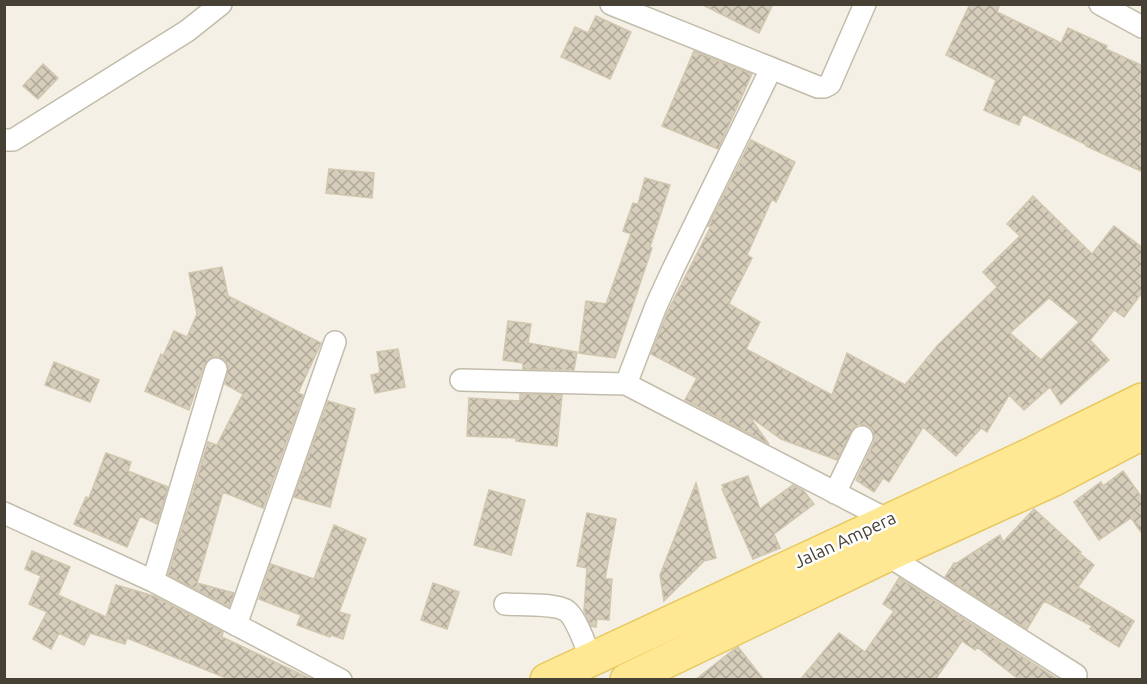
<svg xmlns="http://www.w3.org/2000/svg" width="1147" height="684" font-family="Ubuntu,sans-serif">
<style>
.building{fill:url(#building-cross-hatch);stroke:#d1c6ae;stroke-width:1.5;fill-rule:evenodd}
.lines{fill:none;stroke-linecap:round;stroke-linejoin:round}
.minor-casing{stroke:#c2bcab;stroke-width:24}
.primary-casing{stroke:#e8c95f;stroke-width:36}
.minor{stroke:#fff;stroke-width:21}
.primary{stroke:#ffe893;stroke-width:33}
.labels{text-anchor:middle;stroke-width:5;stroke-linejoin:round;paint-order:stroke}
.street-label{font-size:18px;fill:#474135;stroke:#fff}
</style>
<defs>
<pattern id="building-cross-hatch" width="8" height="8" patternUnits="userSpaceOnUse" patternTransform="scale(1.5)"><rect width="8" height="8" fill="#d6cdbb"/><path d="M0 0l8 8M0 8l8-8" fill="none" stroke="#afa899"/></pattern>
</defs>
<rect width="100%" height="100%" fill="#f4f0e6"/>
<path class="building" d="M701,4H773L759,33Z
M970,4H1000L997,12L1061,43L1068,28L1107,46L1106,49L1143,66V172L1086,146L1087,145L1023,114L1019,125L984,110L996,80L946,55Z
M596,16L631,32L610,79L561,57L575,27L588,33Z
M694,51L752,74L718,149L662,126Z
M43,64L58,78L38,99L23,86Z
M751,140L795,162L776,202L772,199L747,255L752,258L729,304L760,322L746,349L832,395L847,353L905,385L938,345L997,287L983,272L1020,236L1007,224L1033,196L1092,254L1114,226L1143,248V291L1124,317L1114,310L1090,340L1109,360L1061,404L1050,387L1024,410L1009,395L987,432L981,428L956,456L923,427L889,482L883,478L874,492L856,480L874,442L873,430L867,425L860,424L854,427L837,460L781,439L749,416L769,444L685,400L697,378L651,354L668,311L711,226H708ZM1049,298L1079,322L1041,360L1010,333Z
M329,169L374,173L372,198L326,193Z
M645,178L670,185L650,247L652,248L615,358L579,353L586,301L606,304L631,234L623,231L633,203L638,204Z
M222,267L228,296L321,343L298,393L303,395L263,508L223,492L197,583L234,593L229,607L168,575L208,442L217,445L243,394L225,384L228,367L225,360L219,357H212L204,365L189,410L145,391L161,354L163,356L174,331L187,337L197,314L189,273Z
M508,321L531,324L528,343L577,352L574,370L523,369V363L503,360Z
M398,349L405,387L375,393L371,375L380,373L377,352Z
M54,362L99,380L90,402L45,385Z
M520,394L562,395L557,446L516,441V438L467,436L469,398L520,401Z
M328,401L355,409L330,507L294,497Z
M106,453L131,462L128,471L168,487L157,524L140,516L127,547L74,524L86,497L89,498Z
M1123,471L1143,499V535L1131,518L1099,540L1074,502L1101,482L1103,486Z
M748,476L760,509L793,485L804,491L814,504L774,534L780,548L753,559L722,489H724L722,485Z
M696,483L716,558L704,561L664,601L660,575Z
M489,490L525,500L511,555L474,545Z
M1034,509L1081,552L1079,553L1094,565L1078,587L1134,621L1119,647L1090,629L1092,626L1044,601L1027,629L945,577L954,563H957L1000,535L1003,542Z
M587,513L616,519L605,579H612L609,620L597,619L596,627L591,626L584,611L587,568L577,566Z
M334,525L366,539L339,612L350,615L343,639L331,635L330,637L297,625L301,615L259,599L271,564L314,579Z
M32,551L70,567L58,595L106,617L116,585L154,596L223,632L222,637L313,680H231L127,638L125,644L90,633L84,645L59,633L51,649L33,639L47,612L29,604L41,576L25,569Z
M899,578L1059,680H1020L977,647L975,650L962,641L935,680H800L839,633L865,652L894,611L883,604Z
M433,583L459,592L447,629L421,620Z
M738,647L764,680H695L733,650Z"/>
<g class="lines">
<defs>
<path id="minor" d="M611,4L818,87H824L830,84L865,4
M1100,4L1142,27
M4,140H13L187,31L221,4
M461,380L626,384L888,520
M626,384L656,306L673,269L771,69
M835,493L862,437
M4,513L153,581L341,680
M887,555L1076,675
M153,581L216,369
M505,604C519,605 556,603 567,611C577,619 586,647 591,659
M236,625L335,342"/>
<path id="primary" d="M547,680L1032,454L1142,400
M627,680L887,555L1052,480L1142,433"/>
</defs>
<use href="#minor" class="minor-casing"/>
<use href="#primary" class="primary-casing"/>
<use href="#minor" class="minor"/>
<use href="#primary" class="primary"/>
</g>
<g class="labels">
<g class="street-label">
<text transform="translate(845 540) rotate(-25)" y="6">Jalan Ampera</text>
</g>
</g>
<rect width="1147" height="684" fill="none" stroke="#474135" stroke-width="12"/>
</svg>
